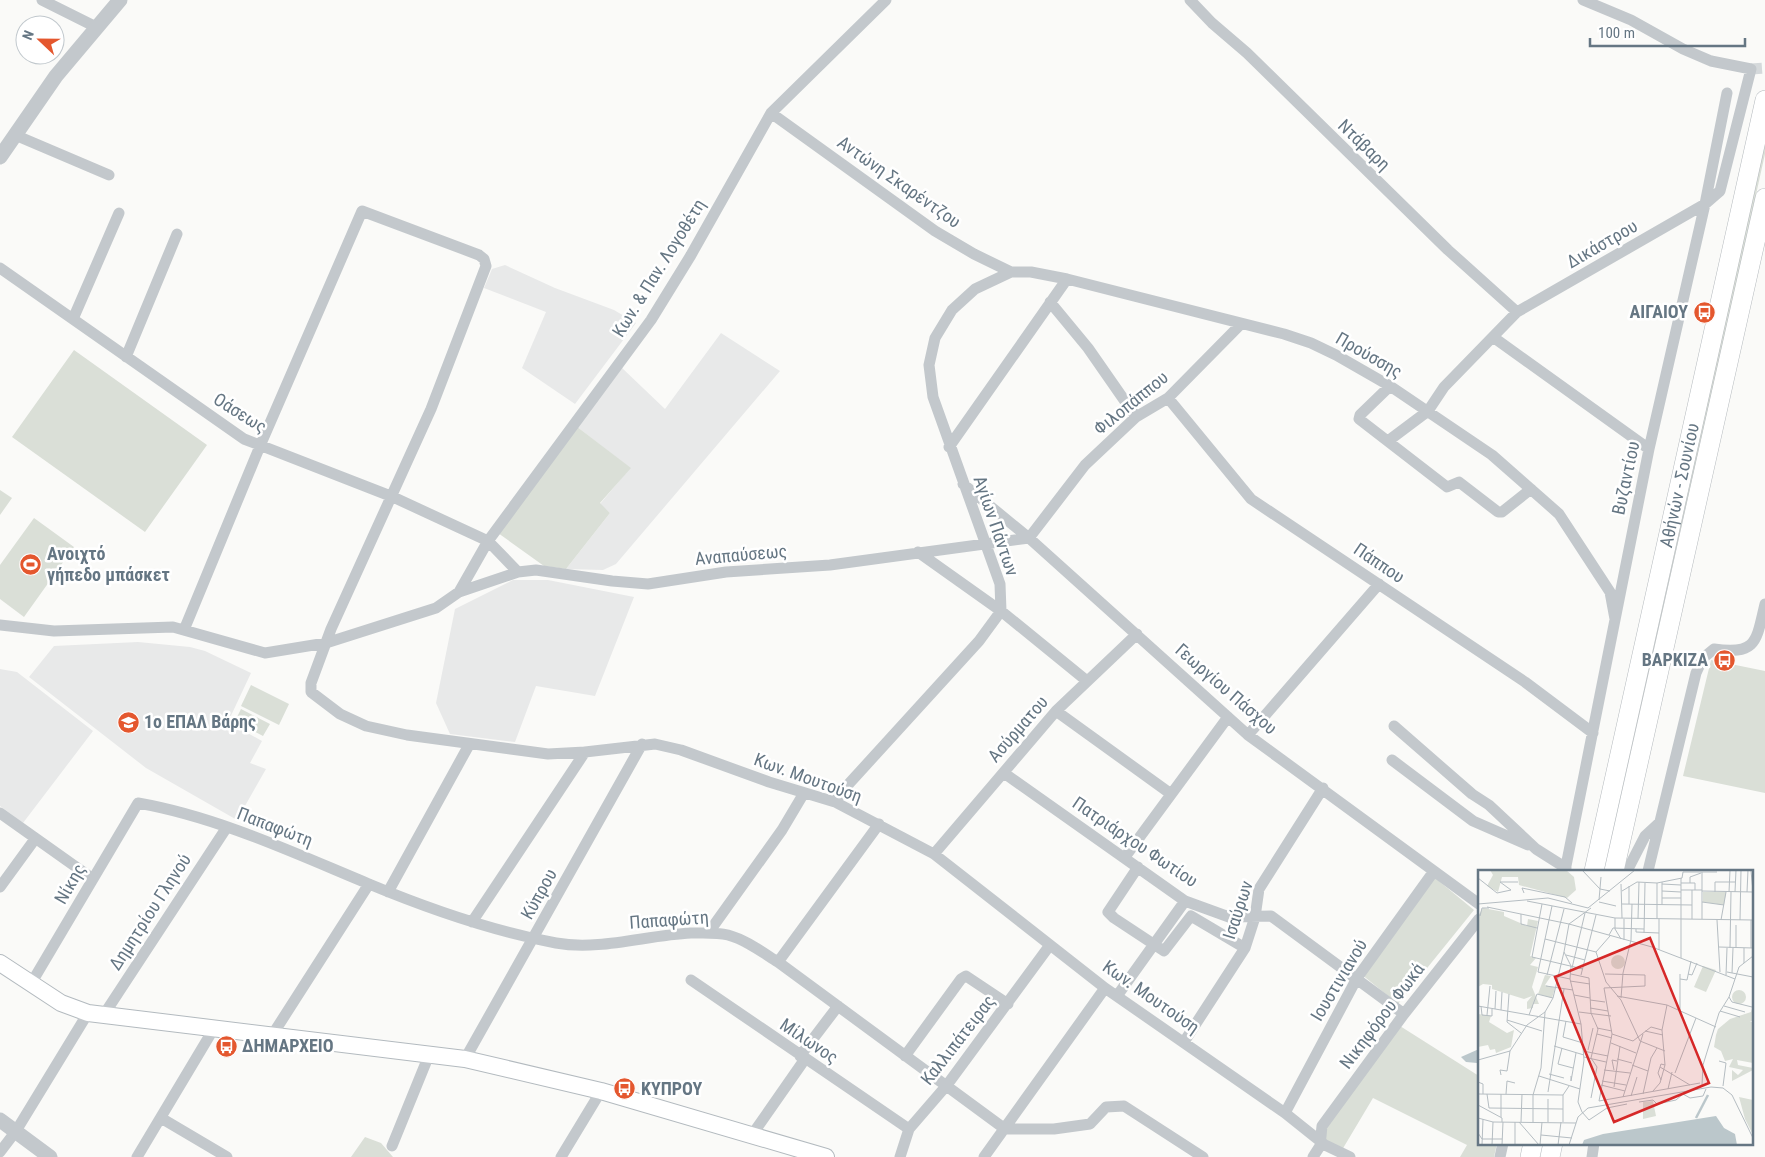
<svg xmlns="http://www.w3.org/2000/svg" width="1765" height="1157" font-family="'Roboto Condensed',sans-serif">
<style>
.built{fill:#e8e9e9}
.green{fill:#dadfd7}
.water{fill:#bbc7cb}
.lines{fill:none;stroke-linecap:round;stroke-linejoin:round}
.minor-tunnel{stroke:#d5d9db;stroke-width:11;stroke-dasharray:11 5.5;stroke-linecap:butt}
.secondary-casing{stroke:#b3babf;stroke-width:18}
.primary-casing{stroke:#b5babe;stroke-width:20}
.minor{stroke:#c3c8cc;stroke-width:11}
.tertiary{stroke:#c3c8cc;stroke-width:15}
.secondary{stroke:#fff;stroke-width:16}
.primary{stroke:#fff;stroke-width:19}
.labels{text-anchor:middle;stroke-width:5;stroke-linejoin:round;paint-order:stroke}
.street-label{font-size:18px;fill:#657683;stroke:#fff}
.poi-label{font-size:18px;font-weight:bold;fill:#657683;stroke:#fff;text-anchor:start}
.inset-river{fill:none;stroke:#bbc7cb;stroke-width:2.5}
.inset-road{fill:none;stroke:#b5bdc2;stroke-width:1}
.view{fill:#d62828;fill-opacity:0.15;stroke:#d62828;stroke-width:2.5}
.inset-edge{fill:none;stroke:#657683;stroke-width:2.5}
</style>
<rect width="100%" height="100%" fill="#fafaf8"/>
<path class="built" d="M505,265L555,288L614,310L636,323L575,404L522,368L546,312L484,288L492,269Z
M721,333L780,371L616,564L603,570L566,569L610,513L600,504L630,468L576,426L621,367L665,409Z
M513,580H548L634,597L595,696L536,686L515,742L450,734L436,703L455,609Z
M138,642L190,647L205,651L251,673L228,722L262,741L250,763L266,769L237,820L146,768L29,677L54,646Z
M0,669L17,672L93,731L23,823L0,806Z"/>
<path class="green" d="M1765,128V154L1606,871H1600Z
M74,350L207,445L145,532L12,437Z
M576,426L631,468L600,503L610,513L566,569L544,566L498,533Z
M0,490L12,498L0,515Z
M34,518L74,547L24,617L0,599V565Z
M1711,660L1765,671V793L1683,776Z
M251,685L289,704L279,725L241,706Z
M241,709L270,724L263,736L235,721Z
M1434,877L1474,910L1398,1004L1361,974Z
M1400,1026L1479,1076V1143H1497L1494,1157H1460L1467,1145L1373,1098L1342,1150L1326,1140L1323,1129Z
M365,1137L381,1143L393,1157H351Z"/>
<path class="water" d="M1479,1049L1477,1063L1466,1062L1461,1057Z"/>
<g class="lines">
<path class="minor-tunnel" d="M1751,69L1765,68"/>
<defs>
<path id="secondary" d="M0,963L61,1003L88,1013L465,1059L601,1091L826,1157"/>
<g id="primary">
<path id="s1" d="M1594,871L1765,100"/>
<path d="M1614,871L1765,198"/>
<path d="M1530,1157L1533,1143"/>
<path d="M1550,1157L1553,1143"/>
</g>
</defs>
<use href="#secondary" class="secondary-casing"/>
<use href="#primary" class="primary-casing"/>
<path class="minor" d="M42,0L96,27
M1190,0L1212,23L1247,53L1448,250L1517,312
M771,113L935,231L974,254L1011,272H1031L1067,279L1284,334L1311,343L1336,355L1390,386L1492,455L1559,514L1610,592L1615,619
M15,135L109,175
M0,268L244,439L393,497L488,541L518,572
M1050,302L1088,348L1136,417
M73,319L119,213
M1493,337L1649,449
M126,357L177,234
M1390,386L1360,415L1359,419L1447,487L1459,482L1498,512H1502L1531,489
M1168,398L1251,499L1525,682L1593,733
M1388,441L1428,411L1444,387L1517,312L1705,204L1720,191L1751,69L1711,61L1683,49L1631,20L1583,0
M949,447L1067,279
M963,484L1029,538L1248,735L1479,904
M918,552L1001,611L1087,681
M459,592L488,541L651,320L691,255L771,113L886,0
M0,625L54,631L173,627L265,653L326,643L436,608L459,592L518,572L536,570L612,581L648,584L726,572L830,565L1029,538L1085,465L1136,417L1168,398L1241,324
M184,630L260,446L362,211L479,255L484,259L486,266L431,409L331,629L311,683V692L340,714L366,726L407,735L548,754L585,752L655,744L681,750L769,782L835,802L934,854L1105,988L1285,1113L1325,1145L1350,1157
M1056,711L1171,794
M1394,726L1472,794L1489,805L1536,849L1566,868
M1248,735L1379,584
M1392,760L1473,821L1528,845
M1004,773L1185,901L1229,917L1271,916L1404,1014
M835,802L845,788L979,641L1001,611L1000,584L933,397L929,365L935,338L952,310L975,289L1011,272
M0,813L93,879
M934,854L1056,711L1137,634
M1125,857L1228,717
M1138,867L1108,912L1114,918L1164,951L1191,916L1245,948
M1565,871L1649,449L1705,204L1727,93
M1627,871L1645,836L1658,824
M1648,871L1696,673L1703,658L1714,649C1757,655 1756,642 1765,604
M0,887L35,839
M388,892L469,745
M472,922L585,752
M709,932L782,830L804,793
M778,962L879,824
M691,980L909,1129
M32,982L138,803C218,817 294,853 369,884C429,909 492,931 556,943C599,951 647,935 691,933C703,933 716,932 728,935C746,940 762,952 778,962L1005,1129H1054L1090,1124L1106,1107L1124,1106L1203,1157
M1117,996L1185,901
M103,1016L227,827
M271,1037L369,884
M1184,1042L1245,948L1255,917L1259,889L1323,788
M800,1056L838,1006
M905,1056L961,979L966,976L1008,1004
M465,1059L642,744
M1285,1113L1357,978L1434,871
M161,1118L227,1157
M752,1135L805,1059
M392,1146L429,1055
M0,1152L16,1131L88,1013
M137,1157L213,1030
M561,1157L601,1091
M900,1157L909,1129L947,1085L1050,945
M984,1157L1105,988
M1313,1157L1320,1146L1322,1126L1404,1014L1479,919
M1500,1157L1503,1143
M1592,1157L1594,1143"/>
<path class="tertiary" d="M0,157L56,76L120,0
M0,1120L50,1157"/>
<use href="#secondary" class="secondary"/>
<use href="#primary" class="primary"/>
</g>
<defs>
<symbol id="bus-disc" viewBox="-11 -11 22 22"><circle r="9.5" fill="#e4572e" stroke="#fff"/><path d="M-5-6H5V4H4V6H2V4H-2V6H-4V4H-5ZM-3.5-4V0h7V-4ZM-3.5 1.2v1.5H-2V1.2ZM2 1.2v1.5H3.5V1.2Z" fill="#fff"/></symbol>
<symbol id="stadium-disc" viewBox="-11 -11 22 22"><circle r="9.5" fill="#e4572e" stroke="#fff"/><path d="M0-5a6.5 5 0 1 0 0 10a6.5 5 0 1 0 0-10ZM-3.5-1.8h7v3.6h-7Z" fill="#fff"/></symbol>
<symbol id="school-disc" viewBox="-11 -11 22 22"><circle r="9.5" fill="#e4572e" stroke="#fff"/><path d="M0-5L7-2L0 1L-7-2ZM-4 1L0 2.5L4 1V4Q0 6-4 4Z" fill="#fff"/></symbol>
</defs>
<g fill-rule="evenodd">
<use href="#bus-disc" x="1692" y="300" width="25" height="25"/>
<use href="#stadium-disc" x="18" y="552" width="25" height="25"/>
<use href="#bus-disc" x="1712" y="648" width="25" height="25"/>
<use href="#school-disc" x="116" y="710" width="25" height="25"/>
<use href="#bus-disc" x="214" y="1034" width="25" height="25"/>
<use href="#bus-disc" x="612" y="1076" width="25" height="25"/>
</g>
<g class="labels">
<g class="street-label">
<text transform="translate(1364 145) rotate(44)" y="6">Ντάβαρη</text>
<text transform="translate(899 182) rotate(35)" y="6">Αντώνη Σκαρέντζου</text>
<text transform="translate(1602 244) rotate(-30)" y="6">Δικάστρου</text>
<text transform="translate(659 268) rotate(-58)" y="6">Κων. &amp; Παν. Λογοθέτη</text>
<text transform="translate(1369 355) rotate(30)" y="6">Προύσσης</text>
<text transform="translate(1131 403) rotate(-39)" y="6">Φιλοπάππου</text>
<text transform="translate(240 413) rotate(32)" y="6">Οάσεως</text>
<text transform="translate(1626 478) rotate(-78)" y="6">Βυζαντίου</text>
<text dy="6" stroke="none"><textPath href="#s1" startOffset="395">Αθήνών - Σουνίου</textPath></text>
<text transform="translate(996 526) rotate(71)" y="6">Αγίων Πάντων</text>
<text transform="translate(741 555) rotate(-5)" y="6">Αναπαύσεως</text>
<text transform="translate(1379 563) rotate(34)" y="6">Πάππου</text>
<text transform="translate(1226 689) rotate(41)" y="6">Γεωργίου Πάσχου</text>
<text transform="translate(1018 729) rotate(-49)" y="6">Ασύρματου</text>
<text transform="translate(808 778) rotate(20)" y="6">Κων. Μουτούση</text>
<text transform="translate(275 827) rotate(21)" y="6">Παπαφώτη</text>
<text transform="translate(1135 842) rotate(34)" y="6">Πατριάρχου Φωτίου</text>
<text transform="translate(70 884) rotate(-60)" y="6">Νίκης</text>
<text transform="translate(539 894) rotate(-61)" y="6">Κύπρου</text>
<text transform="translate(1238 910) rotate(-72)" y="6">Ισαύρων</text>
<text transform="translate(150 912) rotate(-57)" y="6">Δημητρίου Γληνού</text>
<text transform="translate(669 920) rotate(-4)" y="6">Παπαφώτη</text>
<text transform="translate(1339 980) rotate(-59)" y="6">Ιουστινιανού</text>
<text transform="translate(1151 997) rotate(35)" y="6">Κων. Μουτούση</text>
<text transform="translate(1382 1016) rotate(-53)" y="6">Νικηφόρου Φωκά</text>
<text transform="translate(958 1040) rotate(-52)" y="6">Καλλιπάτειρας</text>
<text transform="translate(809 1041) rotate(34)" y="6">Μίλωνος</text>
</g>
<g class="poi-label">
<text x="1688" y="318" text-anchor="end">ΑΙΓΑΙΟΥ</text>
<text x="47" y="560">Ανοιχτό<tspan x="47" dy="21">γήπεδο μπάσκετ</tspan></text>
<text x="1708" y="666" text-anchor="end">ΒΑΡΚΙΖΑ</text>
<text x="144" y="728">1ο ΕΠΑΛ Βάρης</text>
<text x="242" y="1052">ΔΗΜΑΡΧΕΙΟ</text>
<text x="641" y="1095">ΚΥΠΡΟΥ</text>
</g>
</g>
<g transform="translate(1478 870)">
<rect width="275" height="275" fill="#fafaf8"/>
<path d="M12,0H88L96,7L98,20L89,28L41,15L40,7H24L20,22L9,16L15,5ZM225,22H248L246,35L225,32ZM5,38L26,42V46L49,56L50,49L60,51L52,86L58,88L52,95L60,97L54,117L61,134H55V138L49,139V132L54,126L46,129L14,119V115L5,114L0,117V46ZM133 92a7 7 0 1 1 14 0a7 7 0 1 1-14 0ZM225,96L238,100L228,122L216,117ZM67,105L73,106L67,115L77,118L74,128L60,124ZM254 127a7 7 0 1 1 14 0a7 7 0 1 1-14 0ZM275,135V150L272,152H275V193L259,190L260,195L275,198V200L254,211V200L260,205L265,200L251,197L255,189L247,191L243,181L236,177L238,165L240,159L252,149L273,142ZM0,144L13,146L11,152L29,163L36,160L33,177L18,183L17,179L12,180L10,175L0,177ZM261,227L275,230V265L267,249ZM175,231L178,246L165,249V232Z" fill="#dadfd7"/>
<path d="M238,246L246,258L257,264L259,275H104L106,270L125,264Z" fill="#bbc7cb"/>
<path class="inset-river" d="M218,248L230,225"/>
<path class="inset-road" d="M104,0L122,19L132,21M273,1L275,21M0,8L19,23L33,20L22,12H40M203,13H217V20M212,13V7L223,3M143,14L144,48M184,14L203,15M151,16V34M203,20H224M144,21L159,12L179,13L204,8L205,2H239M184,21L203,22M224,21L275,22M237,22V12H257M251,22L252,0M257,22L258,0M269,22L270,0M46,23L44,18L87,27L94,33M184,28H203M121,30L123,7M49,31L137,48L275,50M121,32L138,36M224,32L246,35M0,34L70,28L110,38L157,0M144,34L214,35M184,35V12M74,36L60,102L92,109M9,37L91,54M43,44V54L59,58M2,46L4,38H11M137,48V59L143,69M146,49V70M160,49L161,12M179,49V13M214,49V20M224,49V2M239,50L242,102M243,50L248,22M262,50L263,0M91,54L174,77L257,109M91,54L86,82L93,96L92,109L103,154L106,190L100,232L104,242M91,54L113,38M158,59V62L181,63M166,63L167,13M131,65L135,58L166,59M67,69L118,82M241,77L275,78M252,78L253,22M258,78V55M266,78V93M273,78V50M181,80V49M118,82L128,112L143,130L162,171L187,181M118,82L132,66M88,85L107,90M54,87L64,34M54,87L105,99M203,88V8M94,98L107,43M249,102L275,107M254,103L255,78M93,104L111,108L113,143L120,159L113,188L119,197L113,228M127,104L167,105V116L126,118L134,164L121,231L222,213M210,104L214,105L219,93M69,105L86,39M103,105L118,45M248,105L249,78M202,109L209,110L213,91M92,111L112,114M68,116L95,120M31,124L29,152L43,163M96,125L112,128M139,126L189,135L238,157M251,127L254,132L274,137M143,128L145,103L153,70L154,34M112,130L127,132M0,136L103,154M3,136L4,145L14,146V139M246,136L267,142M112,138L130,141M17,139L18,121M23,140L24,122M202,141V104M242,141L262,147M101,142L133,146M9,145L12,116M51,145L59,124L75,128M29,150L64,161M88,151L85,167L105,173M119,158L134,161M167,161L185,165M119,164L134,168M134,164L155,171L173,157L184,160M133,173L158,183M76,176L106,185M84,178L80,194L95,198M110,180L115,158M105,181L130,186M106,187L128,192M139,189L154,193M0,190L32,181L49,155L67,142M241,191L248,193L245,216M154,195L170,201M182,197L212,215M126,200L152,203M136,200L134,190L139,191M197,203L218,148M71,204L86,208M23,205L22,200L29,201L32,181M61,206L102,219M93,206V211L98,183M183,210L180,203L183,194L187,195M124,211L148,215M0,212L5,214V224M123,215L147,221M224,215L225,195L241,143L251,127L261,97L275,86M136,217L142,176M190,219L194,202M175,221L182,213L187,195L184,160L189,135M70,222L86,119M0,224L85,225M9,224L11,238L85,239M28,224L29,211L37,213M165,224L173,188L179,178M153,226L159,207M145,227L165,164M70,229V252M161,232L175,230L179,234L198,230L205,224L212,228L225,226L228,219M0,235L24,248V252M104,242L111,250L129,238L149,234M23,247V224M0,248L15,252L98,253M41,252L61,275M43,252L44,224M55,252V225L63,198L67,142L75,128L86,82M85,252V225L91,216M0,263L4,269H24M63,265L94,268M4,275L5,249M14,275L15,252M24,275L25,252M37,275V252M62,275L64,252M80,275L83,252M91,275L100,247L110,238L233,217L245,218L254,225L275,268"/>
<path class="view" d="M172,68L231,213L136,252L77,107Z"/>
<rect width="275" height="275" class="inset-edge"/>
</g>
<g transform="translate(40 40) rotate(292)"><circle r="24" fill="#ffffff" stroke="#c1c8cd"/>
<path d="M0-4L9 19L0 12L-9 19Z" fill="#e4572e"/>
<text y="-8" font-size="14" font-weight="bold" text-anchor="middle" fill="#657683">N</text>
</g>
<path d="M1590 38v8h155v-8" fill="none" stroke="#657683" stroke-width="2.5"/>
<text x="1598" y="38" font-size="15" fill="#657683" stroke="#ffffff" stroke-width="4" paint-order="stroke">100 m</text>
</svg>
